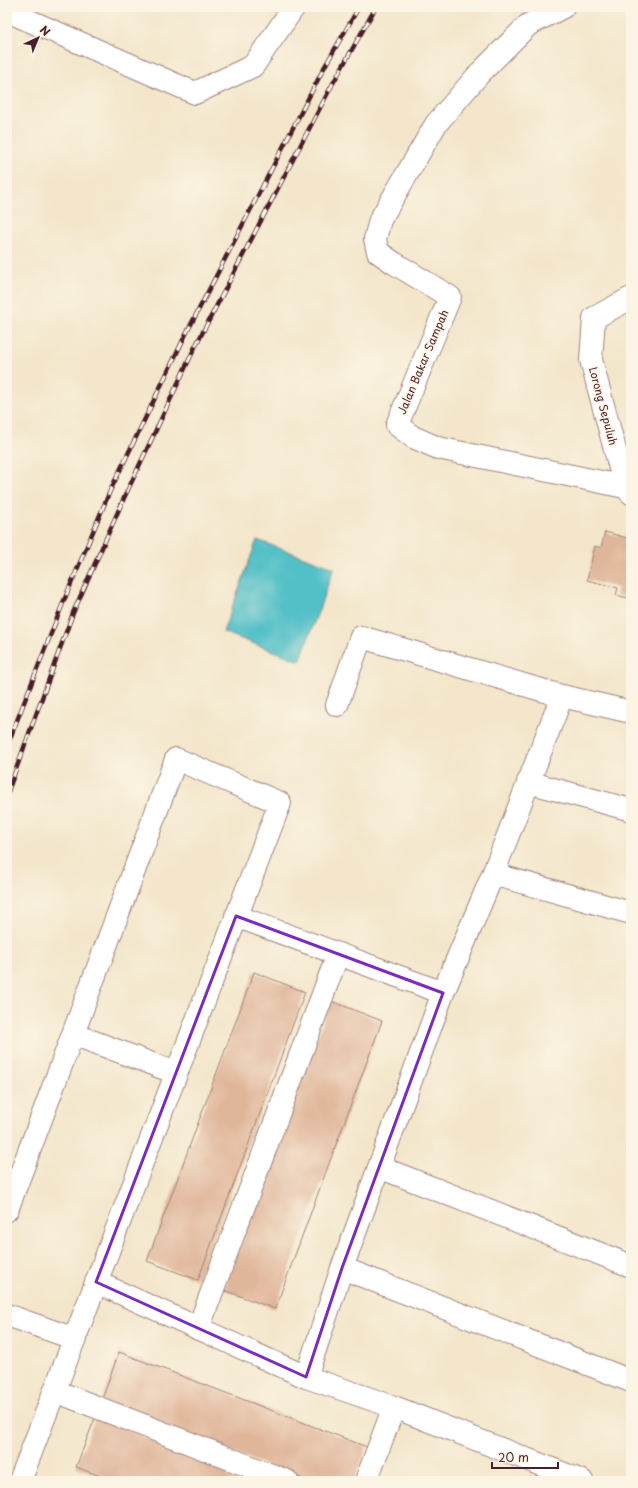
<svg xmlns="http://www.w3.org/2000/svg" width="638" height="1488" font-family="'Playpen Sans',sans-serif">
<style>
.water{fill:#52c0c7;stroke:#4e7079}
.building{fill:#e0b69a}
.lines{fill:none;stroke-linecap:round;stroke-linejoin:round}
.minor-casing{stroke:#9e827b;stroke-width:24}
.minor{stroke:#fff;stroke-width:22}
.rail-casing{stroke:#4a1f2b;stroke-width:4.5}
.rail{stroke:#fcf5e5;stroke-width:3;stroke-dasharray:9;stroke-linecap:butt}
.marked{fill:none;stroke:#7b2cbf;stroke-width:3;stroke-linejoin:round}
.labels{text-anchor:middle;stroke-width:3;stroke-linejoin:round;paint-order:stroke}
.street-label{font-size:11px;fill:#4a1f2b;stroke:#fcf5e5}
</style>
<rect width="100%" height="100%" fill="#fcf5e5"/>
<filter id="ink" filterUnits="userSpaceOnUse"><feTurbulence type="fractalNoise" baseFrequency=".025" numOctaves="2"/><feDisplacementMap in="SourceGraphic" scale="8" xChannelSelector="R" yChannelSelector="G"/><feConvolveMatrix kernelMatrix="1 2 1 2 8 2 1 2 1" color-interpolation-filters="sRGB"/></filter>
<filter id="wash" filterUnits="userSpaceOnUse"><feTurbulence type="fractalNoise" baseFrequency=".012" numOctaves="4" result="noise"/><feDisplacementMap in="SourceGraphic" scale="16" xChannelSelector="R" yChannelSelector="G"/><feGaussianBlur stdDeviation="0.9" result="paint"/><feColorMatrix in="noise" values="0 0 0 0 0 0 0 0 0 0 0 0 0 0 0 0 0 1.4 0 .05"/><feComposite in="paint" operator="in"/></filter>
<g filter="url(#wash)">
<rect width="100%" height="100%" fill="#f3e6cb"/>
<path class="water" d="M257,540L334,568L300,661L223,632Z"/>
<g id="blocks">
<path class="building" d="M605,532L631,539V599L616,595L618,588L587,580L595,546L601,548Z
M254,972L305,992L198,1280L147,1261Z
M331,1001L382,1021L275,1309L224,1290Z
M119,1352L367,1447L354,1481H308L101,1402Z
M95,1418L261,1481H113L76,1467Z"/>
</g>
</g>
<g filter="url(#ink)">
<use href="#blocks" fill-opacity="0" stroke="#9e827b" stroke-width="1"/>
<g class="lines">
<defs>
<path id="minor" d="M563,7L528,25L479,74L436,124L380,220L375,239L378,252L394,263L450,297L397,425L413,437L438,448L625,487L631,493
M7,11L195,93L253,66L294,7
M625,487L591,360L594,318L631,298
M337,705L361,637L562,696L631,712
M528,782L631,810
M493,874L631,913
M236,916L443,993
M73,1034L176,1073
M379,1167L631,1266
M7,1210L176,759L280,803L20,1481
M342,1268L631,1381
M96,1282L306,1377L394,1407L582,1481
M7,1315L75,1339
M198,1329L338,954
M306,1377L342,1268L443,993L493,874L562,696
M55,1391L287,1481
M366,1481L394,1407"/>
</defs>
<use href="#minor" class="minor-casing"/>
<use href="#minor" class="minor"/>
<defs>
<path id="rail" d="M7,746L63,603L110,491L185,336L325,66L359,7
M7,794L73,613L124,498L195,347L332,85L376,7"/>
</defs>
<use href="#rail" class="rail-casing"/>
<use href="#rail" class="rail"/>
</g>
</g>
<path class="marked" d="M236,916L443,993L342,1268L306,1377L96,1282Z"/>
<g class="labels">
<g class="street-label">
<text transform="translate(423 362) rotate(-67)" y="4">Jalan Bakar Sampah</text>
<text transform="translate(603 406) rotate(75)" y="4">Lorong Sepuluh</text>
</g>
</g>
<rect width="638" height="1488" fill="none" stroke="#fcf5e5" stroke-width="24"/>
<g transform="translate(38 38) rotate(44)" stroke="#fcf5e5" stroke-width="3" paint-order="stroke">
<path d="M0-3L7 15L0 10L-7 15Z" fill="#4a1f2b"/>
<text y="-6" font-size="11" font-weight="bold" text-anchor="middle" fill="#4a1f2b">N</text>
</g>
<path d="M492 1462v6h66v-6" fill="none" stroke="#4a1f2b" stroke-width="2"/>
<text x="498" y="1462" font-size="12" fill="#4a1f2b" stroke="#fcf5e5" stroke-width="3" paint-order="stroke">20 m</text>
</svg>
